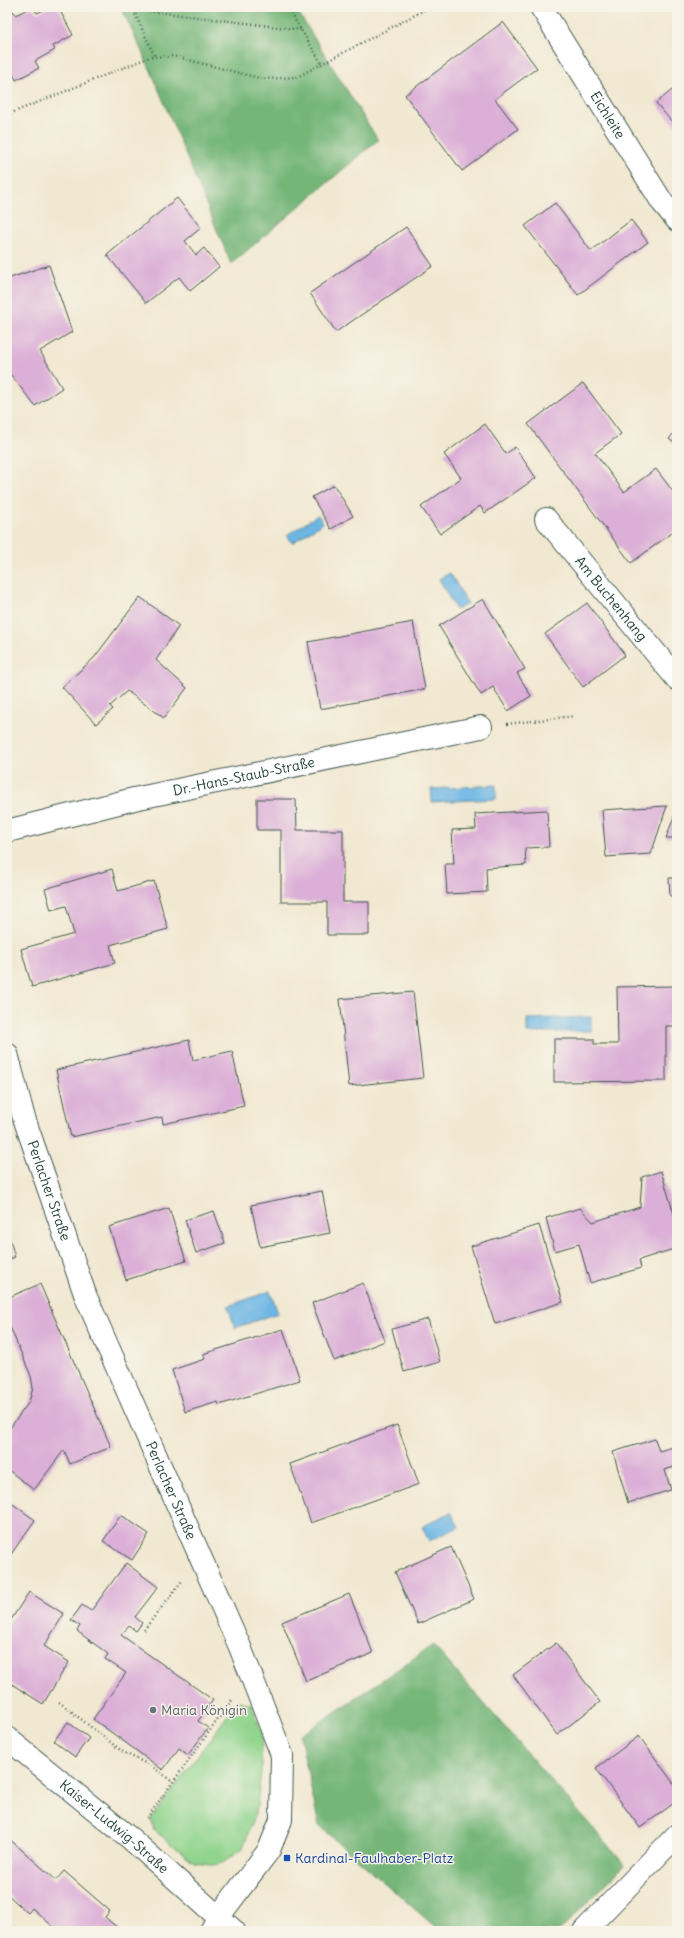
<svg xmlns="http://www.w3.org/2000/svg" width="684" height="1938" font-family="Delius,sans-serif">
<style>
.green{fill:#90d48d;stroke:#588860}
.forest{fill:#74b678;stroke:#4a7a56}
.water{fill:#6cb6e4;stroke:#467a8c}
.building{fill:#dbafd7}
.lines{fill:none;stroke-linecap:round;stroke-linejoin:round}
.minor-casing{stroke:#3e574c;stroke-width:24}
.path{stroke:#3e574c;stroke-width:2.5;stroke-dasharray:1 3;stroke-linecap:butt}
.minor{stroke:#fff;stroke-width:22}
.worship-dot{fill:#6b7280;stroke:#f7f3e8;stroke-width:1.5}
.transit-dot{fill:#1a4fb4;stroke:#f7f3e8;stroke-width:1.5}
.labels{text-anchor:middle;stroke-width:3;stroke-linejoin:round;paint-order:stroke}
.street-label{font-size:14px;fill:#1f3d34;stroke:#f7f3e8}
.worship-label{font-size:14px;fill:#5b616d;stroke:#f7f3e8;text-anchor:start}
.transit-label{font-size:14px;fill:#164399;stroke:#f7f3e8;text-anchor:start}
</style>
<rect width="100%" height="100%" fill="#f7f3e8"/>
<filter id="ink" filterUnits="userSpaceOnUse"><feTurbulence type="fractalNoise" baseFrequency=".025" numOctaves="2"/><feDisplacementMap in="SourceGraphic" scale="8" xChannelSelector="R" yChannelSelector="G"/><feConvolveMatrix kernelMatrix="1 2 1 2 8 2 1 2 1" color-interpolation-filters="sRGB"/></filter>
<filter id="wash" filterUnits="userSpaceOnUse"><feTurbulence type="fractalNoise" baseFrequency=".012" numOctaves="4" result="noise"/><feDisplacementMap in="SourceGraphic" scale="16" xChannelSelector="R" yChannelSelector="G"/><feGaussianBlur stdDeviation="0.9" result="paint"/><feColorMatrix in="noise" values="0 0 0 0 0 0 0 0 0 0 0 0 0 0 0 0 0 1.4 0 .05"/><feComposite in="paint" operator="in"/></filter>
<g filter="url(#wash)">
<rect width="100%" height="100%" fill="#f1e8d1"/>
<path class="green" d="M238,1701L251,1703L262,1733L261,1771L257,1807L243,1848L218,1865L194,1862L154,1830L151,1819Z"/>
<path class="forest" d="M121,7H295L378,140L231,264L151,71Z
M433,1645L625,1865L559,1931H440L319,1826L300,1736Z"/>
<path class="water" d="M318,515L323,523L292,543L287,535Z
M450,573L468,604L456,610L439,579Z
M496,785V799L432,802L431,789Z
M591,1017V1031L527,1033V1019Z
M270,1291L278,1313L235,1328L228,1306Z
M451,1512L459,1527L429,1541L422,1527Z"/>
<g id="blocks">
<path class="building" d="M32,7L37,13L50,7H58L73,35L53,46L55,50L35,61L39,68L16,80L12,72L7,75V14L13,11L16,15Z
M503,22L537,68L495,99L518,129L462,171L405,95Z
M677,86V128L656,103Z
M177,198L201,228L185,241L196,255L204,248L219,267L190,291L179,277L146,303L107,255Z
M555,203L591,251L631,220L648,242L578,295L525,226Z
M406,227L433,266L336,332L310,293Z
M49,265L72,332L40,351L62,388L35,406L7,370V279Z
M583,383L621,434L595,453L624,492L656,469L677,497V529L631,563L528,424Z
M485,424L506,454L515,447L536,478L485,513L480,506L440,534L421,507L461,478L444,454Z
M677,429V445L669,439Z
M334,485L353,516L331,529L312,497Z
M140,597L179,626L156,660L187,688L164,718L127,691L110,706L113,709L96,724L62,687L94,658Z
M483,599L525,669L517,673L531,696L508,711L493,687L481,695L439,626Z
M587,603L625,655L583,687L545,634Z
M413,622L425,689L320,709L308,642Z
M257,799H296L297,830H343V902H369V935H327V902H281V830H257Z
M667,806L651,854L606,857L602,810Z
M677,809V838H666Z
M547,810L549,847L525,848L526,865L486,868L487,892L447,894L445,864H454L452,830L476,829L475,814Z
M112,869L118,891L154,881L168,929L110,945L115,963L32,987L21,949L74,934L66,906L51,910L45,889Z
M669,878H677V896H670Z
M677,986V1026H666V1081L554,1082V1039H594V1044H618L617,987Z
M413,992L423,1078L349,1086L340,999Z
M189,1040L193,1060L232,1051L244,1106L163,1124L162,1117L71,1137L56,1070Z
M661,1171L677,1224V1248L639,1260L641,1268L590,1283L579,1244L555,1251L546,1218L580,1208L593,1222L640,1207L642,1177Z
M322,1191L330,1233L260,1247L251,1205Z
M169,1208L186,1261L126,1280L109,1227Z
M214,1211L225,1243L196,1253L185,1220Z
M539,1225L563,1302L495,1324L471,1246Z
M7,1230L15,1257L7,1260Z
M363,1283L385,1341L334,1361L312,1303Z
M40,1284L111,1447L70,1464L64,1450L34,1490L7,1469V1432L29,1402L33,1388L31,1376L7,1320V1298Z
M428,1319L440,1362L404,1372L392,1329Z
M283,1329L300,1380L219,1405L218,1402L185,1412L172,1370L205,1359L203,1354Z
M397,1425L419,1484L311,1523L290,1464Z
M655,1439L659,1451L677,1446V1466L665,1470L671,1490L628,1503L613,1452Z
M7,1500L35,1520L7,1560Z
M121,1515L149,1534L132,1560L103,1541Z
M451,1547L474,1599L418,1624L395,1572Z
M126,1563L158,1587L135,1617L142,1623L136,1631L129,1626L121,1635L213,1700L198,1721L208,1728L188,1755L179,1748L163,1770L93,1719L126,1673L105,1659L108,1654L77,1631L80,1626L71,1620L82,1605L91,1611Z
M29,1592L64,1614L44,1646L69,1662L43,1704L7,1681V1626Z
M349,1594L373,1653L306,1681L282,1622Z
M556,1643L600,1702L557,1735L513,1675Z
M68,1722L89,1738L75,1757L54,1741Z
M639,1736L677,1788V1801L640,1828L596,1768Z
M7,1837L56,1880L64,1871L110,1911L105,1917L121,1931H58L32,1908L28,1913L7,1894Z"/>
</g>
</g>
<g filter="url(#ink)">
<use href="#blocks" fill-opacity="0" stroke="#3e574c" stroke-width="1"/>
<g class="lines">
<defs>
<g id="minor">
<path id="s1" d="M541,7L662,202L677,220"/>
<path id="s2" d="M546,519L677,679"/>
<path id="s3" d="M7,831L134,799L481,727"/>
<path id="s4" d="M7,1054L24,1118L86,1297L240,1647L282,1755L281,1820L269,1850L219,1916L211,1931"/>
<path id="s5" d="M7,1738L131,1839L234,1931"/>
<path d="M584,1931L677,1835"/>
</g>
</defs>
<use href="#minor" class="minor-casing"/>
<path class="path" d="M132,7L155,57
M287,7L322,64
M133,9L302,30
M7,116L14,112L150,57L173,56L263,79L297,77L430,7
M507,724L574,716
M144,1630L182,1581
M59,1702L123,1752L153,1767L173,1782
M147,1818L232,1700"/>
<use href="#minor" class="minor"/>
</g>
</g>
<circle class="worship-dot" cx="153" cy="1710" r="4"/>
<rect class="transit-dot" x="283" y="1854" width="8" height="8" rx="2"/>
<g class="labels">
<g class="street-label">
<text dy="5" stroke="none"><textPath href="#s1" startOffset="127">Eichleite</textPath></text>
<text dy="5" stroke="none"><textPath href="#s2" startOffset="103">Am Buchenhang</textPath></text>
<text dy="5" stroke="none"><textPath href="#s3" startOffset="243">Dr.-Hans-Staub-Straße</textPath></text>
<text dy="5" stroke="none"><textPath href="#s4" startOffset="143">Perlacher Straße</textPath></text>
<text dy="5" stroke="none"><textPath href="#s4" startOffset="467">Perlacher Straße</textPath></text>
<text dy="5" stroke="none"><textPath href="#s5" startOffset="139">Kaiser-Ludwig-Straße</textPath></text>
</g>
<g class="worship-label">
<text x="161" y="1715">Maria Königin</text>
</g>
<g class="transit-label">
<text x="295" y="1863">Kardinal-Faulhaber-Platz</text>
</g>
</g>
<rect width="684" height="1938" fill="none" stroke="#f7f3e8" stroke-width="24"/>
</svg>
